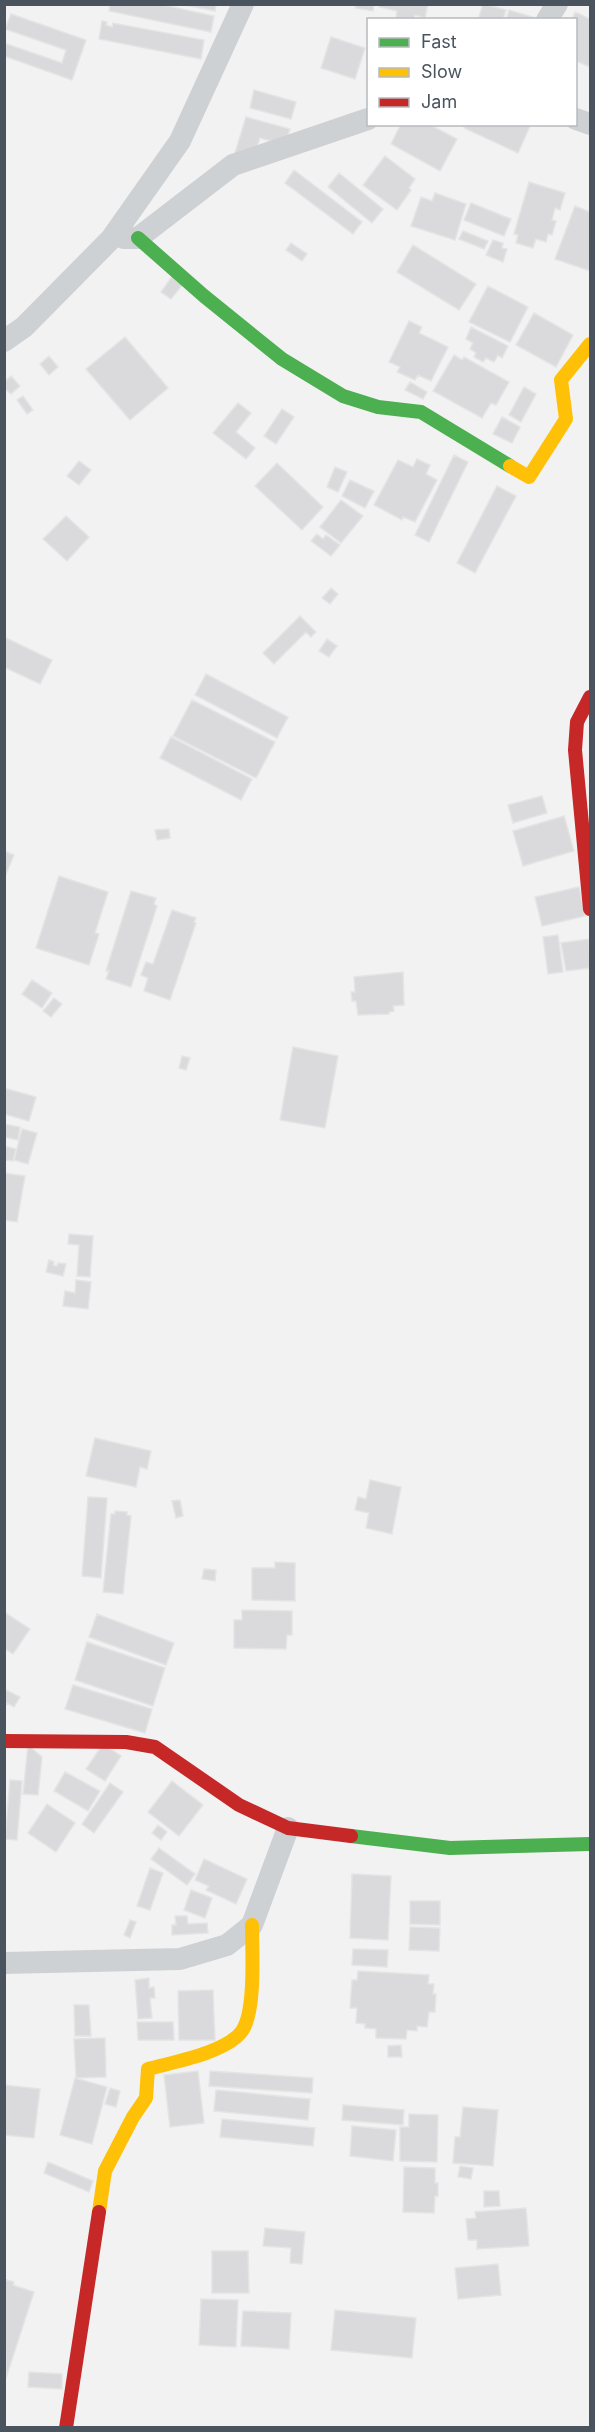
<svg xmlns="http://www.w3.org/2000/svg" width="595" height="2432" font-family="Inter,sans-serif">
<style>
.building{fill:#dadadc;stroke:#e4e4e5;stroke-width:1.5}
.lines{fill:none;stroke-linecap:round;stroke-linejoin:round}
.street{stroke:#ced1d3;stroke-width:22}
.fast{stroke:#4caf50;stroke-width:14}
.slow{stroke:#ffc107;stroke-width:14}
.jam{stroke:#c62828;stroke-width:14}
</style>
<rect width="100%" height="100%" fill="#f3f2f2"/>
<path class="building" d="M110,4H159L214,16L211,32L109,11Z
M181,4H216L215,11Z
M356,4H374L373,11L355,8Z
M380,4H428L425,18L415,15L413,20H400L396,18L397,11L379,7Z
M483,4L506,10L503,20H478Z
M509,10L536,18V20H506Z
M575,12L590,19V67L576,61V20H572Z
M11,14L86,40L72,80L4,56V43L62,63L66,50L5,29Z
M102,21L107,22L106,25L112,27L113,23L204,40L201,59L99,39Z
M331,37L365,48L355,79L321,68Z
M254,90L296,102L291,119L250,108Z
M246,117L290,129L285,145L260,138L256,150L234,156Z
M401,124H429L457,139L440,171L391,144Z
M466,124H531L518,153L464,128Z
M385,156L415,179L409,188L411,190L397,210L363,185Z
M294,170L362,222L353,234L285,183Z
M339,173L383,209L372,223L328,187Z
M529,182L565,193L560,210L555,208L552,220L556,221L552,235L548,234L546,242L536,239L533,248L516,243L518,235L514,234Z
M435,193L466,204L455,240L411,226L421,197L432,201Z
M471,203L511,219L504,236L464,220Z
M575,206L590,212V271L555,259Z
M463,231L488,241L484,249L459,239Z
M493,240L503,243L502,248L507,249L503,262L486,255Z
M291,243L307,254L302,261L286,250Z
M413,245L476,284L459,310L397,272Z
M173,275L184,283L171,299L161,292Z
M488,286L528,307L510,342L469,322Z
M534,313L573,335L556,367L516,345Z
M409,321L422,327L419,333L448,347L431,381L418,375L415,380L397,372L400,367L389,362Z
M471,327L508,346L502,358L498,355L494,362L486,358L483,362L474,357L476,353L470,349L473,343L466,339Z
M125,337L168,388L130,420L86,369Z
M454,355L462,360L464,357L509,382L496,405L491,403L482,418L433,391Z
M49,356L58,367L49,375L40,364Z
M11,376L20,386L11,394L4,388V382Z
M410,382L427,392L423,399L405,390Z
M524,387L536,394L521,422L509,415Z
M23,396L33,410L27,414L17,400Z
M238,403L251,413L236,432L255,448L246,459L213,433Z
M282,409L294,417L276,444L264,436Z
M502,417L520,427L512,443L493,434Z
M454,455L468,462L429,542L415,535Z
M417,459L430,465L426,474L437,480L415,522L403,517L402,520L374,505L398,460L413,467Z
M79,461L91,470L79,485L67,476Z
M277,463L323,507L302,530L255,486Z
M335,467L347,472L338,492L327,487Z
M350,480L374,491L365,508L342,496Z
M497,486L516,496L475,573L457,563Z
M341,500L363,516L341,543L320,527Z
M66,516L89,537L67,561L43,539Z
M317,534L323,539L326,535L340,545L331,556L311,541Z
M331,588L338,594L330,604L322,598Z
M300,616L316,632L311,637L306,632L274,664L263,653Z
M4,637L52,660L40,684L4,667Z
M327,639L337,646L329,657L319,651Z
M206,674L288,717L277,738L195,695Z
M192,700L275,742L256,778L173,736Z
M171,737L252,779L241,800L160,758Z
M542,796L547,813L513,823L508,805Z
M564,816L574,851L523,866L513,831Z
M169,829L170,838L157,840L155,830Z
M4,851L14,855L4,879Z
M59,876L108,892L95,933L99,934L89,965L36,948Z
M579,887L585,916L542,926L535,897Z
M131,891L156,898L154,904L157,906L131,987L106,979L109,971H106Z
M172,910L196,918L194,922L196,923L170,1000L144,991L148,978L141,975L146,962L153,964Z
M558,935L563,972L548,974L543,937Z
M589,939L590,968L566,971L561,943Z
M403,972L404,1005L393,1006L394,1011L389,1012V1014L358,1015L356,1001H352L351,992H355L354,977Z
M32,980L52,993L42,1008L22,994Z
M54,998L62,1004L51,1017L43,1011Z
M293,1047L338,1056L325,1128L280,1120Z
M182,1056L190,1058L186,1070L179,1068Z
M4,1088L36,1097L29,1121L4,1114Z
M4,1124L20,1127L18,1140L4,1137Z
M22,1129L37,1133L28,1164L14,1160Z
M4,1146L16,1149L13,1161L4,1160Z
M4,1173L25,1176L17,1222L4,1220Z
M69,1234L93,1236L90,1277L77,1276L79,1245L68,1244Z
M49,1260L54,1262L53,1265L57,1266L58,1263L66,1264L63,1276L46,1272Z
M76,1280L91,1282L88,1309L63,1306L65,1291L75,1293Z
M95,1438L151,1451L147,1469L140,1467L136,1487L86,1476Z
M370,1480L401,1487L392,1534L366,1528L369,1513L355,1510L358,1497L366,1499Z
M88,1497L107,1498L101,1578L82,1576Z
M180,1500L183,1516L176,1518L172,1501Z
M115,1511L127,1512V1515L131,1516L123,1594L103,1592L111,1514H115Z
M275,1562L295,1563V1601L252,1600V1568H275Z
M204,1569L216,1570L215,1581L202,1579Z
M242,1610L292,1611V1635H287L286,1649L234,1648V1620H242Z
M4,1612L30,1629L13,1654L4,1648Z
M97,1614L174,1643L166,1665L89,1637Z
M87,1642L165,1668L153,1706L75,1680Z
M73,1685L152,1709L145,1733L65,1709Z
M4,1689L20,1697L14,1707L7,1703L4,1708Z
M103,1744L121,1756L105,1781L86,1769Z
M28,1745L42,1757L38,1795L23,1794Z
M65,1772L100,1791L88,1811L54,1791Z
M10,1780L22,1781L17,1840L5,1839Z
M172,1781L203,1805L179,1836L148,1812Z
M110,1783L123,1792L94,1833L82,1824Z
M47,1804L75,1823L56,1852L28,1833Z
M158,1825L167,1832L161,1840L152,1833Z
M159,1848L195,1874L187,1885L151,1859Z
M204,1859L247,1879L236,1904L206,1890L209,1886L195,1880Z
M150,1868L163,1873L150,1910L137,1906Z
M352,1874L391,1876L388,1940L350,1938Z
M191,1890L212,1898L205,1918L184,1910Z
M410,1901H440V1925L410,1924Z
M175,1916H187L188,1924L207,1923L208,1933L172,1935V1925H176Z
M130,1920L136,1922L130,1938L124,1935Z
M410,1927L440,1928L439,1951L409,1950Z
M353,1949L388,1950L387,1967L352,1965Z
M358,1971L429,1975L428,1984H434L433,1994H436L435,2012H429L427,2027L417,2026V2031L407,2030L406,2039L376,2038V2029L365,2028V2024L356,2023L357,2008H350L352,1980H357Z
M149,1978V1988L154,1987L155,1998H150L152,2018L138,2019L135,1980Z
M213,1990L215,2040H179L178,1991Z
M74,2005H89L91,2036H75Z
M137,2022H173L174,2040H138Z
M105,2038L106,2077L76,2078L74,2039Z
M401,2045L402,2057H388V2046Z
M198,2071L204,2123L170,2127L164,2075Z
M210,2071L313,2078L312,2093L209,2086Z
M75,2078L107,2087L92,2144L60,2135Z
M4,2085L40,2089L34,2138L4,2135Z
M110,2088L120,2091L116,2107L105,2104Z
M216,2090L310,2099L308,2120L214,2111Z
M343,2105L404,2110L403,2125L342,2120Z
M463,2107L498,2110L493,2166L453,2163L455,2137H460Z
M409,2114L438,2115L437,2162L400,2161V2127H409Z
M222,2119L315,2128L313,2146L220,2137Z
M352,2126L396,2130L393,2161L350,2156Z
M48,2162L93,2181L89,2192L44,2173Z
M460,2166L473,2168L471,2179L458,2177Z
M404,2167L435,2168V2183H438V2196H435L434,2213L403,2212Z
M484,2191H499L500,2206L484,2207Z
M526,2208L529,2246L477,2249V2240H468L466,2219L476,2218L475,2212Z
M265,2228L305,2232L302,2264L290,2263L291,2248L263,2246Z
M212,2251H248L249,2293H212Z
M498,2264L501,2295L458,2299L455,2268Z
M4,2279L14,2282L13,2285L34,2292L6,2378Z
M201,2299L238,2300L236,2347L199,2345Z
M335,2310L416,2318L412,2358L331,2350Z
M243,2311L291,2313L289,2349L241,2346Z
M29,2372L62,2374V2389L28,2387Z"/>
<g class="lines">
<path class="street" d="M547,20L557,4
M576,119L590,124
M124,238H138L233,165L368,119
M4,341L24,327L111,239L180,141L243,4
M4,1963L180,1959L227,1945L252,1925L288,1828"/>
<path class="fast" d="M138,238L204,296L282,359L343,396L378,407L421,412L510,466
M351,1836L450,1848L590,1844"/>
<path class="slow" d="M510,466L529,477L566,419L561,380L590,344
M99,2212L105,2171L133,2117L146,2098L148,2069C173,2062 226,2053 242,2031C256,2011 252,1950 252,1925"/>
<path class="jam" d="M590,697L577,722L575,750L590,909
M4,1741L126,1742L155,1747L239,1805L288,1828L351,1836
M66,2428L99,2212"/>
</g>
<rect width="595" height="2432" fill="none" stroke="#49545f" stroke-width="12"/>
<rect x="367" y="18" width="210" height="108" fill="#ffffff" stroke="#b6bbbf" stroke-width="1.5"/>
<rect x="379" y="38" width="30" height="9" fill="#4caf50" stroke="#b6bbbf" stroke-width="1.5"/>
<text x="421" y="48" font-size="18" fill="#49545f">Fast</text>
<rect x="379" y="68" width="30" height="9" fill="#ffc107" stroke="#b6bbbf" stroke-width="1.5"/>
<text x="421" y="78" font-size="18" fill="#49545f">Slow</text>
<rect x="379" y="98" width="30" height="9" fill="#c62828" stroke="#b6bbbf" stroke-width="1.5"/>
<text x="421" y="108" font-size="18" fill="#49545f">Jam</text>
</svg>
